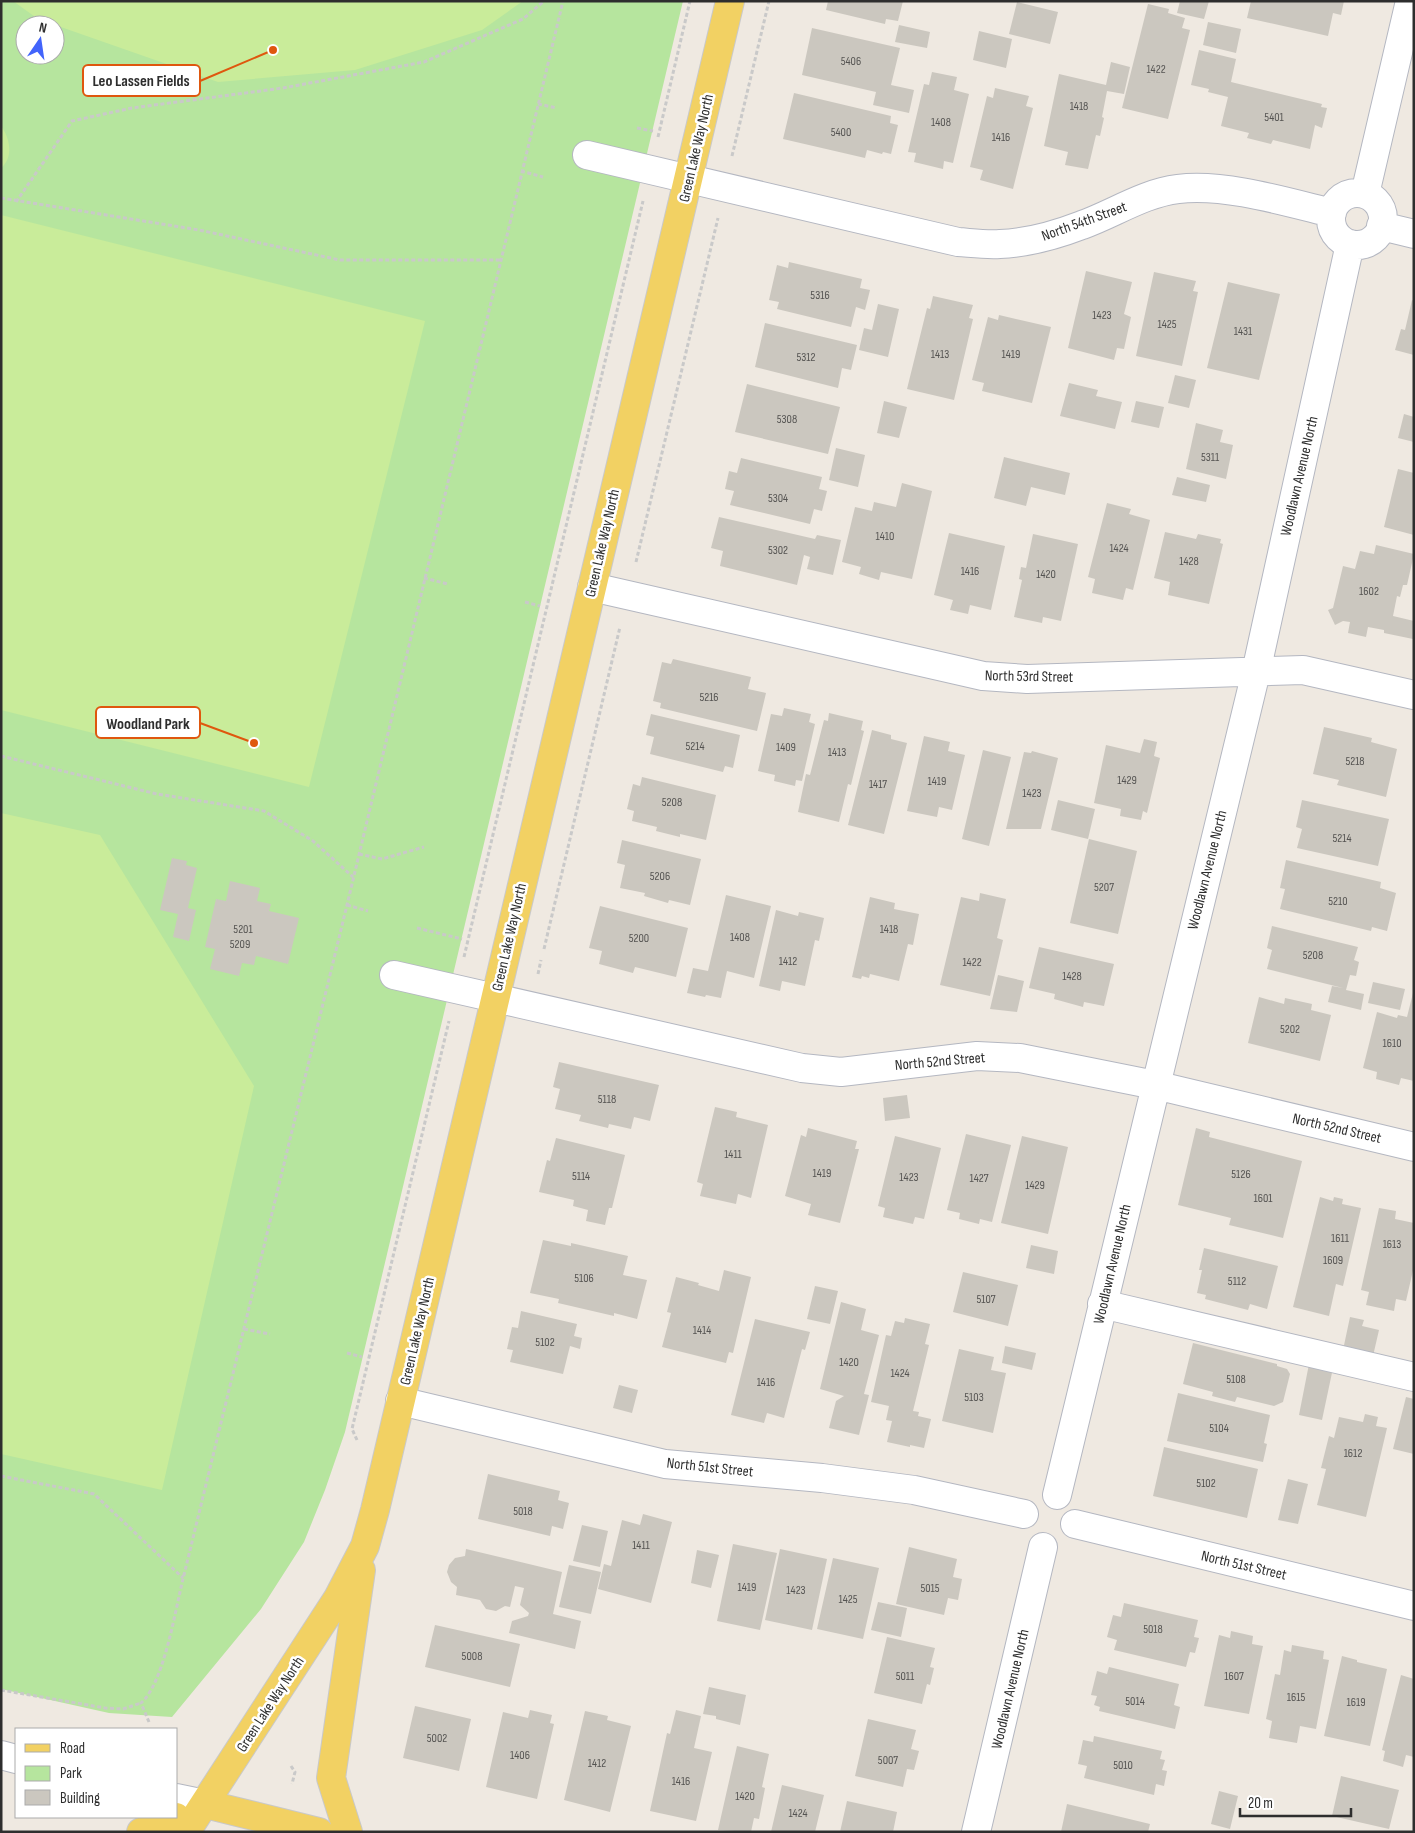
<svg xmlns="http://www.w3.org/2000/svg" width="1415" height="1833" font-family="'Sofia Sans Condensed',sans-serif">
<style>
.green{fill:#b6e59e;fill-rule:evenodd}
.pitch{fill:#c9ec9a}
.building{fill:#cbc7bf}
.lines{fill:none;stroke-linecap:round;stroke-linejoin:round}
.minor-casing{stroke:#b4b7c1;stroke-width:30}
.major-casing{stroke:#c9c9c9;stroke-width:30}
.path{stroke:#c9c9c9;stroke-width:3;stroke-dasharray:4 2.5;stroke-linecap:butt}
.minor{stroke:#fff;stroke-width:28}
.major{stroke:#f2d163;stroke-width:28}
.labels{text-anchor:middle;stroke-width:5;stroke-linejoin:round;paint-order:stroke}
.number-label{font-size:12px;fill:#555452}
.street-label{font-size:15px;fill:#2e2e2e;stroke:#fff}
.leader{fill:none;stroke:#df570e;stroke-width:2}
.callout-dot{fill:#df570e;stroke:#fff;stroke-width:2}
.callout{fill:#fff;stroke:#df570e;stroke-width:2}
.callout-label{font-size:16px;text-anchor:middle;font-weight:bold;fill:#2e2e2e}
</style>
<rect width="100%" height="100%" fill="#efe9e1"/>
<path class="green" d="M1,1H683L345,1432L325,1490L304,1542L261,1609L172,1717L109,1713L1,1689ZM25,25H55V55H25Z"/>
<path class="pitch" d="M13,1H523L482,30L355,70L218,82L38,19Z
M1,126C10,138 14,157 1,168Z
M1,215L425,321L309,787L1,710Z
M1,813L100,835L254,1086L162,1490L1,1454Z"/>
<path class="building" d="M828,1H903L898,21L886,19L885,24L826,10Z
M1180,1H1209L1204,19L1177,13Z
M1251,1H1344L1341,15L1333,13L1328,36L1247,18Z
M1017,2L1058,12L1050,44L1009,34Z
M1148,4L1169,9L1168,13L1185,18L1182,28L1190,30L1168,119L1122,108Z
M1208,22L1241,29L1236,53L1203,45Z
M899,25L930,32L927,48L895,42Z
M812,28L900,48L891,85L914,90L909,113L873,105L876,92L802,75Z
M979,31L1012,39L1006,68L973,60Z
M1199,50L1236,59L1231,82L1322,104L1321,107L1327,108L1322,128L1315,125L1310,149L1273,140L1271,144L1247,138L1249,133L1221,126L1228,97L1208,92L1209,89L1191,85Z
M1111,62L1130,67L1124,94L1107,91L1102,117L1104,118L1100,136L1096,135L1088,169L1065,165L1068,152L1044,146L1059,74L1106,85Z
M932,72L957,77L954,90L969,94L953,163L944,161L943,169L914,162L916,153L908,152L924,84L929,85Z
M995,88L1029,96L1026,106L1033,108L1013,189L980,180L983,170L970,167L987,96L993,98Z
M794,93L891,116L890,123L898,125L891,154L883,152L882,154L867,150L865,158L783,139Z
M789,262L862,279L860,288L870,290L865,310L856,307L851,327L777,309L779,302L769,300L777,265L788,268Z
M1086,271L1132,282L1124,314L1131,317L1124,349L1117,348L1114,360L1068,348Z
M1154,272L1196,281L1193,291L1198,292L1182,366L1136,356Z
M1228,282L1280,294L1259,380L1207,368Z
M933,296L973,305L969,318L973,319L954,400L907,389L927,308L930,309Z
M1412,300L1414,301V355L1395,350L1401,329L1405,330Z
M878,304L899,309L888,357L859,350L864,328L872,330Z
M999,315L1051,327L1032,403L982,391L984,383L972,380L988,317L998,320Z
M765,323L857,345L851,370L842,368L838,388L755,367Z
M1175,375L1196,380L1189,408L1168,403Z
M1069,383L1098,390L1096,396L1122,402L1115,429L1060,416Z
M747,384L840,407L828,454L735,432Z
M884,401L907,407L899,438L877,433Z
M1136,401L1164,407L1159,428L1131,422Z
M1404,414L1414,417V442L1398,438Z
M1196,423L1223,430L1220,442L1233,445L1226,479L1186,469Z
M836,448L865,455L858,487L829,480Z
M1004,457L1070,473L1065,495L1031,487L1026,506L994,498Z
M741,458L822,477L819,489L827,491L822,511L814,509L810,524L730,505L734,491L725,489L729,471L737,473Z
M1398,469L1414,473V535L1384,527Z
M1177,477L1210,485L1206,502L1172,495Z
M902,483L932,491L912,579L881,572L879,580L859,574L861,567L842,562L855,507L872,511L874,502L896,507Z
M1107,503L1131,509L1129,514L1150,520L1133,590L1126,588L1123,600L1092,593L1095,579L1088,577Z
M719,517L815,539L817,535L841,540L833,575L807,569L810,557L804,555L797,585L720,566L723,551L711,548Z
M1165,532L1196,539L1198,534L1221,539L1220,543L1223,544L1209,604L1168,595L1170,582L1154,578Z
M949,533L1005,546L991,610L970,605L968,614L950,610L953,600L934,595Z
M1033,534L1078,544L1061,621L1043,617L1042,623L1014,617L1022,580L1019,579L1021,567L1026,568Z
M1376,545L1414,554L1407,585H1403L1400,597L1397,596L1393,616L1414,621L1413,639L1384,633V630L1368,627L1366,637L1348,633L1350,622L1343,621L1335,625L1328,610L1333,608L1343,566L1355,569L1360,551L1374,554Z
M673,659L751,677L748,689L766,693L757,731L660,708L661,703L653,701L662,662L671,664Z
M784,708L811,714L809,722L815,724L802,781L796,780L795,786L774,781L775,775L758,771L771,714L782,716Z
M829,713L863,721L861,730L864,731L851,785L848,784L839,822L798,812L806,774L810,775L824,720L828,721Z
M651,714L740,735L733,768L725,766L723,772L650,754L654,737L646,735Z
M1324,727L1372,738L1371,742L1397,749L1386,797L1337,785L1339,780L1313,774Z
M872,730L891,735V739L907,743L884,834L848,825Z
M924,736L950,742L948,751L965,755L952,810L939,807L937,817L907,811Z
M1144,739L1157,742L1154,756L1160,758L1147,813L1143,811L1141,820L1120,816L1121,809L1094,803L1106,745L1140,753Z
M983,750L1011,757L989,846L962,839Z
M1032,751L1058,758L1041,829H1006L1024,752L1031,753Z
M642,777L716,795L706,840L680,834V837L656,831L657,827L632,821L634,811L627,809L633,784L640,786Z
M1058,800L1095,809L1088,839L1051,830Z
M1302,800L1389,819L1378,866L1297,848L1302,829L1296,827Z
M1089,839L1137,851L1118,934L1070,923Z
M622,840L701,859L690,905L669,900L668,903L644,896L645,893L620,888L625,865L617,863Z
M172,858L187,861L186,865L197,868L188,908L196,910L189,941L173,937L178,914L160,910Z
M1286,860L1381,882L1380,888L1396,893L1387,931L1372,927L1371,931L1280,909L1285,889L1280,888Z
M230,881L260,888L257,901L271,904L269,911L299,918L288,964L256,956L254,965L242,963L239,976L210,969L215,949L205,947L216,899L226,901Z
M980,893L1006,899L997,938L1003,940L990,996L940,985L961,897L979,901Z
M726,895L771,906L754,978L727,971L721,998L706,995L705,997L687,993L693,968L708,971Z
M870,897L895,903L894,909L919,914L913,945L908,944L899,981L870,974L869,978L862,976L861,979L852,977Z
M600,906L688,928L676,977L635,967L633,973L599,964L602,951L589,948Z
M776,910L798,916L799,912L824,918L819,941L815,940L805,986L782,981L780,991L759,986Z
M1272,926L1358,947L1354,960L1359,962L1356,976L1350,975L1346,990L1364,994L1361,1010L1328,1002L1332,986L1343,988L1267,969L1272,950L1267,948Z
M1039,947L1114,964L1104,1006L1084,1002L1083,1007L1054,999L1055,994L1029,988Z
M998,975L1024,981L1017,1012L990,1009Z
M1373,982L1405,989L1400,1010L1368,1003Z
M1413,993L1414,1081L1401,1078L1399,1085L1376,1079L1377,1072L1363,1068L1377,1012L1397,1018L1398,1015L1407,1017Z
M1259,997L1284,1004L1285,998L1312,1004L1311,1010L1331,1015L1320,1061L1248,1043Z
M559,1062L659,1085L650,1121L634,1117L631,1129L609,1124L608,1128L579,1121L581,1115L555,1109L560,1089L553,1087Z
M907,1095L910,1118L885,1121L883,1098Z
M715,1107L737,1112L736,1117L768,1125L751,1198L738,1194L736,1204L700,1196L703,1184L697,1182Z
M808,1128L857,1141L855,1149H859L840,1223L808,1215L811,1204L785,1196L801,1135L806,1137Z
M1196,1128L1210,1132L1209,1137L1302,1161L1283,1238L1229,1225L1231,1218L1178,1205Z
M966,1134L1011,1145L992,1222L980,1219L979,1224L959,1219L960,1213L947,1210Z
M895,1136L941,1148L924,1219L915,1217L913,1224L883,1217L885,1208L878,1206Z
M1022,1136L1068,1147L1048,1234L1001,1223Z
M556,1138L625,1155L612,1208H609L605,1225L586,1221L588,1210L573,1206L574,1200L539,1192L547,1160L550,1161Z
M1320,1197L1333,1201L1334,1197L1343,1199L1342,1204L1361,1208L1343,1286L1336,1284L1329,1316L1293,1307Z
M1379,1208L1396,1211L1395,1219L1414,1223V1266L1406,1301L1396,1299L1394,1311L1366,1305L1369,1292L1361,1290Z
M543,1240L571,1246V1243L628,1256L623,1275L647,1280L637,1319L614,1313V1316L558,1303L559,1299L530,1293Z
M1031,1245L1058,1251L1054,1274L1026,1268Z
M1204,1248L1278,1266L1267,1309L1250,1304L1248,1310L1205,1299L1206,1295L1197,1293L1202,1270H1199Z
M724,1270L751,1277L733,1353L729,1352L726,1363L662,1347L671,1313L667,1312L676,1277L699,1283L698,1285L719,1291Z
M963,1272L1018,1285L1008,1326L953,1312Z
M815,1286L838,1291L830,1324L807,1319Z
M841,1302L866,1309L861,1330L879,1335L864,1394L869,1395L859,1435L829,1428L836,1401L844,1396L820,1389Z
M521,1311L577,1324L574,1336L582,1338L580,1349L570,1346L563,1374L510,1362L513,1350L507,1349L512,1327L518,1328Z
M1350,1317L1364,1320L1362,1326L1379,1330L1373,1356L1343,1350Z
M905,1318L930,1324L925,1344L929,1345L913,1411L919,1412L918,1416L931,1419L924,1448L910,1445V1447L887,1442L892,1421L886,1420L889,1406L871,1402L886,1335L891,1336L895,1321L904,1323Z
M755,1319L810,1332L805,1350L802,1349L784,1418L767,1413L764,1423L731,1415Z
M1193,1343L1277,1364V1366L1287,1369L1290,1374L1283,1402L1274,1406L1237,1397L1235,1402L1212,1396L1213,1392L1183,1384Z
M1005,1346L1036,1353L1032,1370L1002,1363Z
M959,1349L994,1357L991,1370L1006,1373L993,1433L942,1421Z
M1309,1364L1333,1368L1322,1420L1299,1415Z
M619,1385L638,1390L632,1413L613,1408Z
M1178,1393L1270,1415L1264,1443L1267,1444L1263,1462L1167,1441Z
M1406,1397L1414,1399V1454L1393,1449Z
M1365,1414L1378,1417L1376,1426L1387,1428L1366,1517L1317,1505L1326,1469L1321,1468L1329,1436L1334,1438L1339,1417L1363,1422Z
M1164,1447L1258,1469L1247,1518L1153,1496Z
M488,1474L560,1491L558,1500L569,1503L563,1529L552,1526L550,1536L478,1519Z
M1288,1479L1308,1484L1298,1524L1278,1520Z
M643,1514L672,1522L651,1603L598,1589L604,1564L611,1566L622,1520L640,1525Z
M582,1525L608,1531L600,1567L573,1561Z
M733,1544L777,1553L760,1630L717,1621Z
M909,1547L957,1559L953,1577L962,1579L958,1600L948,1598L944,1615L896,1604Z
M466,1549L562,1572L553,1614L581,1621L575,1649L509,1633L512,1621L528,1616L529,1613L520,1605L524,1588L515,1586L510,1607L505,1606L496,1611L486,1609L480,1600L456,1595L457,1587L451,1582L447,1572L449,1565L455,1558L465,1556Z
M780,1549L827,1559L812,1630L765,1620Z
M697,1550L719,1555L711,1588L691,1583Z
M833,1558L879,1568L863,1639L817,1629Z
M569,1565L601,1572L591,1614L559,1607Z
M878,1602L907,1608L901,1637L871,1630Z
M1124,1603L1198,1620L1194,1637L1199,1638L1195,1653L1190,1652L1186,1667L1114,1650L1117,1640L1107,1637L1113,1615L1121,1617Z
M435,1625L520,1644L510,1687L425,1667Z
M1231,1631L1253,1636L1252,1644L1263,1646L1249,1714L1204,1706L1219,1635L1230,1638Z
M887,1637L935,1648L930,1667L934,1668L930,1685L927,1684L922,1704L874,1693Z
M1292,1645L1324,1651L1323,1659L1329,1660L1316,1729L1300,1726L1297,1743L1269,1738L1272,1721L1266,1719L1275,1674L1280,1675L1284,1650L1291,1652Z
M1342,1656L1357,1660V1662L1387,1669L1370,1746L1324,1736Z
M1109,1667L1179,1684L1174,1705L1180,1707L1175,1729L1099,1711L1100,1707L1094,1705L1097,1696L1091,1695L1097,1671L1107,1674Z
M1401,1675L1414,1679V1757L1406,1755L1403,1767L1383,1761L1385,1751L1382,1750Z
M709,1687L746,1695L740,1725L716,1719V1716L703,1714Z
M415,1706L471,1719L459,1771L403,1758Z
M530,1710L552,1715L550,1723L554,1724L537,1799L486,1787L503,1712L528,1718Z
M676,1710L701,1716L694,1748L712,1752L696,1821L650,1811L667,1733L670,1734Z
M585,1711L608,1716L607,1720L631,1726L610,1812L564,1800Z
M868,1719L916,1730L911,1749L919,1751L914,1770L907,1769L903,1787L855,1776Z
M1094,1736L1162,1751L1160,1759L1165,1760L1162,1770L1167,1771L1164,1786L1156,1784L1154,1795L1084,1778L1087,1766L1078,1764L1083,1740L1093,1742Z
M737,1746L769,1754L762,1787L765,1788L759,1819L754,1818L751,1832L718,1830Z
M1341,1776L1399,1790L1389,1829L1332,1816Z
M782,1785L824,1795L815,1832H771Z
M1219,1791L1238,1796L1230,1829L1211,1824Z
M847,1801L897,1812L893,1832H840Z
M1067,1804L1150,1824L1148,1832H1061Z"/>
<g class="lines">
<defs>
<path id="minor" d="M587,155L958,242C972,243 986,245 1000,244C1028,243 1056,235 1082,225C1113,214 1144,193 1178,189C1224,183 1287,202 1332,213
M1331 219a26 26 0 1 1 52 0a26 26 0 1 1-52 0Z
M1365,194L1410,1
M1381,226L1414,234
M592,587L983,676L1027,679L1303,670L1414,695
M394,975L802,1068L841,1072L977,1056L1020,1058L1155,1085L1414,1147
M1102,1304L1414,1377
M400,1401L665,1464L822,1478L914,1490L1024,1514
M1057,1495L1256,672L1350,244
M1075,1524L1414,1606
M1,1755L16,1759
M176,1798L205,1804
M976,1832L1043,1547"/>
<path id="major" d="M205,1804L319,1832
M141,1832L176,1817
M186,1832L338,1598L365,1546L375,1510L730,1
M348,1832L331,1778L361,1570"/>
</defs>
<use href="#minor" class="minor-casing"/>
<use href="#major" class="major-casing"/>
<path class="path" d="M538,104L557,108
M637,128L653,131
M658,137L690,1
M732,156L769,1
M521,171L543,177
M1,198L199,230L340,260H500
M16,202L72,121L132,108L283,88L424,62L523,19L544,1
M636,562L718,218
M424,578L448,584
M525,602L540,606
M1,756L157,794L264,811L313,841L353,877
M359,854L382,859L424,847
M347,905L368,911
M417,928L462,939
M544,949L620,627
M464,957L643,201
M538,974L541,960
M244,1329L270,1334
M347,1353L362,1357
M357,1440L352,1429L449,1021
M1,1476L94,1494L183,1578
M1,1690L105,1708L123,1709L141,1703
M149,1722L141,1703C164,1683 175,1611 183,1579L347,905L563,1
M291,1766L295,1772L292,1784"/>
<use href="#minor" class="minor"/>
<use href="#major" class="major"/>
</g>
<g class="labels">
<g class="number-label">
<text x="851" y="65">5406</text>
<text x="1156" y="73">1422</text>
<text x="1079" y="110">1418</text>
<text x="1274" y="121">5401</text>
<text x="941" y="126">1408</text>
<text x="841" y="136">5400</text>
<text x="1001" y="141">1416</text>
<text x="820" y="299">5316</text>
<text x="1102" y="319">1423</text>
<text x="1167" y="328">1425</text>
<text x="1243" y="335">1431</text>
<text x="940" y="358">1413</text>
<text x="1011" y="358">1419</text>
<text x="806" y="361">5312</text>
<text x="787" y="423">5308</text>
<text x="1210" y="461">5311</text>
<text x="778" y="502">5304</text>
<text x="885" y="540">1410</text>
<text x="1119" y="552">1424</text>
<text x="778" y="554">5302</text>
<text x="1189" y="565">1428</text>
<text x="970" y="575">1416</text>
<text x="1046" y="578">1420</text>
<text x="1369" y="595">1602</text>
<text x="709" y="701">5216</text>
<text x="695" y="750">5214</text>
<text x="786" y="751">1409</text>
<text x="837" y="756">1413</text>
<text x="1355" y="765">5218</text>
<text x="1127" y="784">1429</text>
<text x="937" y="785">1419</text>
<text x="878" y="788">1417</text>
<text x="1032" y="797">1423</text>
<text x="672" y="806">5208</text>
<text x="1342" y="842">5214</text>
<text x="660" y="880">5206</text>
<text x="1104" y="891">5207</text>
<text x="1338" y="905">5210</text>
<text x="243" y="933">5201</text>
<text x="889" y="933">1418</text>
<text x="740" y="941">1408</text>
<text x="639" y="942">5200</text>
<text x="240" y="948">5209</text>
<text x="1313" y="959">5208</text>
<text x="788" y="965">1412</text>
<text x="972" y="966">1422</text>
<text x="1072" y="980">1428</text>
<text x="1290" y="1033">5202</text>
<text x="1392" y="1047">1610</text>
<text x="607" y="1103">5118</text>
<text x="733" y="1158">1411</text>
<text x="822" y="1177">1419</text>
<text x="1241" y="1178">5126</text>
<text x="581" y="1180">5114</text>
<text x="909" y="1181">1423</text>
<text x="979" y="1182">1427</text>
<text x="1035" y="1189">1429</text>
<text x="1263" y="1202">1601</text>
<text x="1340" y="1242">1611</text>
<text x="1392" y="1248">1613</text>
<text x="1333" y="1264">1609</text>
<text x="584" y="1282">5106</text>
<text x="1237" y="1285">5112</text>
<text x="986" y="1303">5107</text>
<text x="702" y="1334">1414</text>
<text x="545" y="1346">5102</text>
<text x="849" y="1366">1420</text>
<text x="900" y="1377">1424</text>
<text x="1236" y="1383">5108</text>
<text x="766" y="1386">1416</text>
<text x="974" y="1401">5103</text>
<text x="1219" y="1432">5104</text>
<text x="1353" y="1457">1612</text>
<text x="1206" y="1487">5102</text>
<text x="523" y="1515">5018</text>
<text x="641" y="1549">1411</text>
<text x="747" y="1591">1419</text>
<text x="930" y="1592">5015</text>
<text x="796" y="1594">1423</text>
<text x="848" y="1603">1425</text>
<text x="1153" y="1633">5018</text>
<text x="472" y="1660">5008</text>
<text x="905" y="1680">5011</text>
<text x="1234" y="1680">1607</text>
<text x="1296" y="1701">1615</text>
<text x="1135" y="1705">5014</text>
<text x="1356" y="1706">1619</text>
<text x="437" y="1742">5002</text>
<text x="520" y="1759">1406</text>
<text x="888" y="1764">5007</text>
<text x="597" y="1767">1412</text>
<text x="1123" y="1769">5010</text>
<text x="681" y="1785">1416</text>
<text x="745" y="1800">1420</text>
<text x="798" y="1817">1424</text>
</g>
<g class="street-label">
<text transform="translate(696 148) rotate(-77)" y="5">Green Lake Way North</text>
<text transform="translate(1084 221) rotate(-20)" y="5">North 54th Street</text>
<text transform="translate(1299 476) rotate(-77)" y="5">Woodlawn Avenue North</text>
<text transform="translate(602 543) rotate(-77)" y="5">Green Lake Way North</text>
<text transform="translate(1029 676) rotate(1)" y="5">North 53rd Street</text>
<text transform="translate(1207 870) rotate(-76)" y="5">Woodlawn Avenue North</text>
<text transform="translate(509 937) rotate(-77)" y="5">Green Lake Way North</text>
<text transform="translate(940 1061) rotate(-5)" y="5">North 52nd Street</text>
<text transform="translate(1337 1128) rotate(13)" y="5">North 52nd Street</text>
<text transform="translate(1112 1264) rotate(-77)" y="5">Woodlawn Avenue North</text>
<text transform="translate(417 1331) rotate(-77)" y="5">Green Lake Way North</text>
<text transform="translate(710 1467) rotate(6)" y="5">North 51st Street</text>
<text transform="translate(1244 1565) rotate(13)" y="5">North 51st Street</text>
<text transform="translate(1010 1689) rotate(-77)" y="5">Woodlawn Avenue North</text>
<text transform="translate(270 1704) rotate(-57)" y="5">Green Lake Way North</text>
</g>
</g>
<path class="leader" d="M273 50L200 81M254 743L200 723"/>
<g class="callout-dot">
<circle cx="273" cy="50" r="5"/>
<circle cx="254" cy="743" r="5"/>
</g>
<g class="callout">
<rect x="83" y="65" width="117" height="31" rx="5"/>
<rect x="96" y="707" width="104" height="31" rx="5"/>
</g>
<g class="callout-label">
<text x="141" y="86">Leo Lassen Fields</text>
<text x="148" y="729">Woodland Park</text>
</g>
<rect width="1415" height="1833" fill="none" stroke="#2e2e2e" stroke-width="5"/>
<rect x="15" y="1728" width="162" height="90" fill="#ffffff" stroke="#ababab"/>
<rect x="25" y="1744" width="25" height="8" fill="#f2d163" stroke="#ababab"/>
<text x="60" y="1753" font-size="15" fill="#2e2e2e">Road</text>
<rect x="25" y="1766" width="25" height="15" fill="#b6e59e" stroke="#ababab"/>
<text x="60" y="1778" font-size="15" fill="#2e2e2e">Park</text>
<rect x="25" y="1790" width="25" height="15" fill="#cbc7bf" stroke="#ababab"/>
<text x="60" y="1803" font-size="15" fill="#2e2e2e">Building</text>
<g transform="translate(40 40) rotate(13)"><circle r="24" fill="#ffffff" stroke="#ababab"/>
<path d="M0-4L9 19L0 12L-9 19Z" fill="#4264fb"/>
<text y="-8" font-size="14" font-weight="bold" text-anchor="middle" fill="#2e2e2e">N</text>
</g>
<path d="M1240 1808v8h111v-8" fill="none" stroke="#2e2e2e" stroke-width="2.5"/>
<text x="1248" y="1808" font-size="15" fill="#2e2e2e" stroke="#ffffff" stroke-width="4" paint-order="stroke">20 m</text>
</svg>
